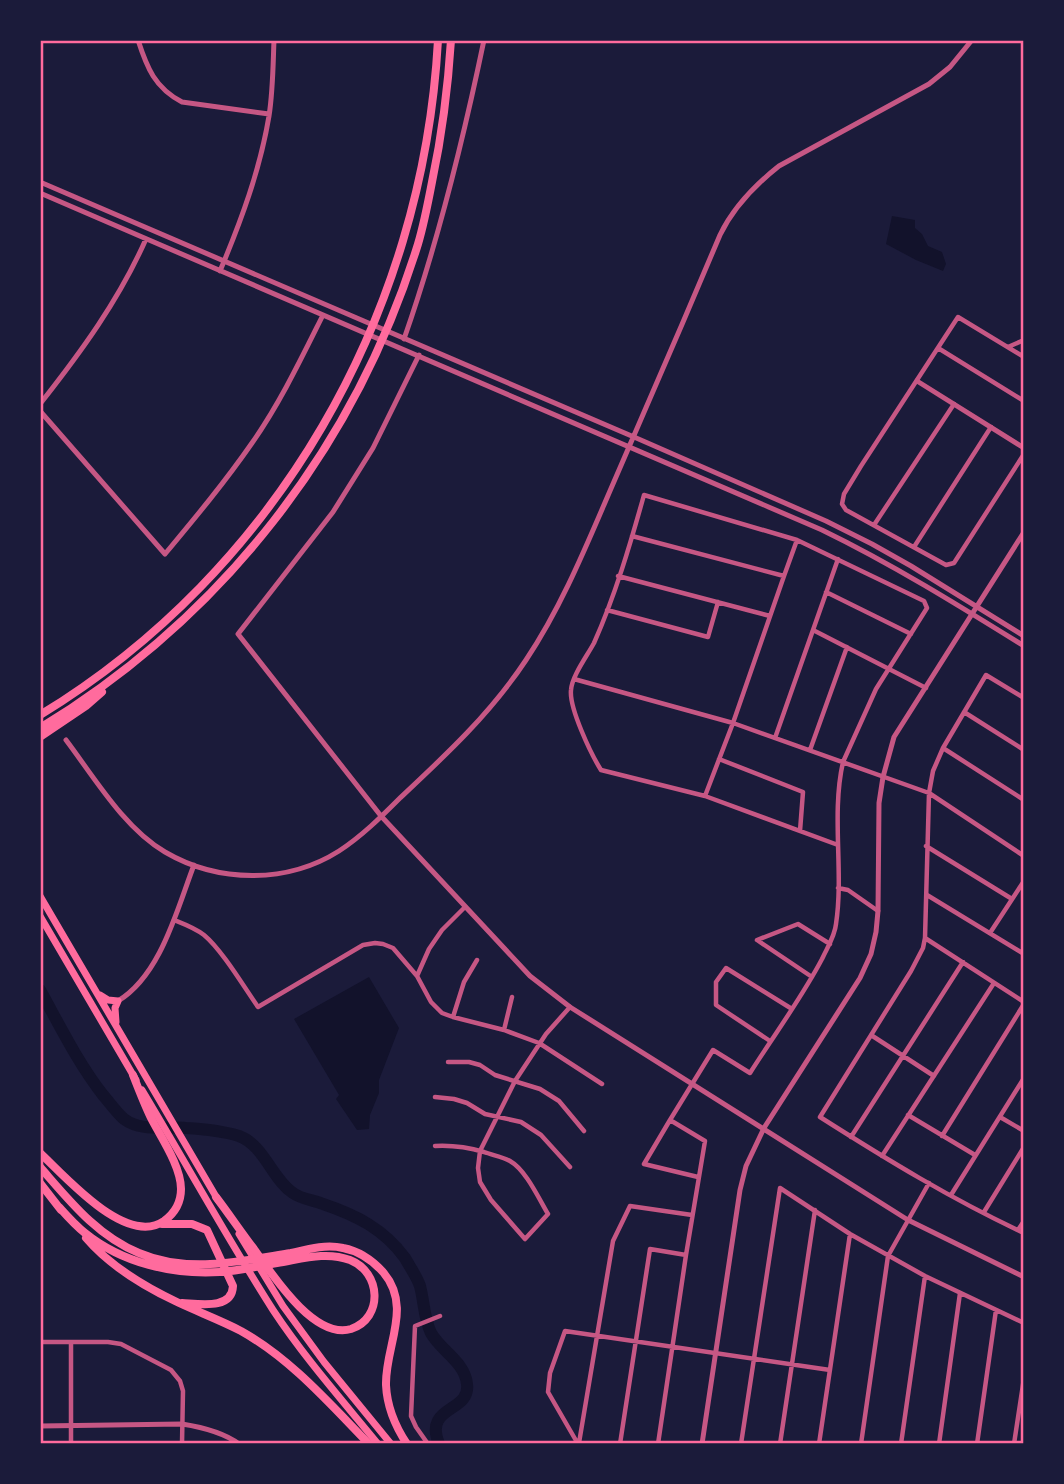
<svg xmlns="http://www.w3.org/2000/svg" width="1064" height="1484" font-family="'Work Sans',sans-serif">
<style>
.water{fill:#12122b}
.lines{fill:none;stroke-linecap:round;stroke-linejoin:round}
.river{stroke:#12122b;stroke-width:12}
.minor{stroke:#c65784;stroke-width:4.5}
.tertiary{stroke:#c65784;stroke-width:5}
.trunk{stroke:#ff6b9d;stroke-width:7}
.motorway{stroke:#ff6b9d;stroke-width:8}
.neatline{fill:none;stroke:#ff6b9d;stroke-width:2.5}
</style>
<rect width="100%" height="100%" fill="#1b1b3a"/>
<path class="water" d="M892,216L915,220V228L922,234L928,246L942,252L946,264L943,271L916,260L886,244Z
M369,977L399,1028L379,1080V1093L370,1115L369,1129L357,1130L336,1099L339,1095L294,1019Z"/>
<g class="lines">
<path class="river" d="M40,990C60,1026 78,1063 103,1095C110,1103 116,1112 124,1119C141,1132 166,1126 186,1128C203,1129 223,1131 239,1136C264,1145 272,1179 293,1193C301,1199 313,1200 323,1204C356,1215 384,1229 405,1258C410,1267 417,1277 420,1286C424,1301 424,1319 431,1333C441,1351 465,1362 467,1384C471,1413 423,1405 439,1444"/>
<path class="minor" d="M1008,347L1024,340
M938,348L1024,401
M1024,357L958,317L861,466L844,494L842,504L846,510L946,565L954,563L1024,454
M874,525L954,404
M632,536L784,576L733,723L705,796
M914,547L991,427
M618,576L770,616
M784,576L797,540
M826,592L911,634
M607,610L708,637L718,602
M813,630L926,688
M574,679L733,723L929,793L1024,856
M1024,698L986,675L943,748L933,771L929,793L925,938L923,948L911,971L820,1117C886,1159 953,1200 1024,1233
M964,712L1024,750
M775,738L838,559
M943,748L1024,800
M810,750L847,647
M719,759L803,792L800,831
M926,846L1012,899
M838,888L848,890L878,911
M927,895L1024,954
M174,920C184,924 195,928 204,935C222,950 244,987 258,1007L363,945L375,943L383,944L393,948L417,976L431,1002L442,1013L453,1017L504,1030L539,1043L602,1084
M990,933L1024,881
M925,938L1024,1002
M417,976L429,949L442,930L465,907
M812,977L757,940L798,924L830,944
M453,1017L464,982L477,960
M504,1030L512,997
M871,1035L934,1076
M770,1041L716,1005V982L726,968L792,1009
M448,1062H469L480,1065L495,1075L540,1089L559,1101L584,1131
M435,1097L454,1099L467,1103L485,1114L521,1122L541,1135L570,1167
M908,1115L975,1155
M1000,1117L1024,1131
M670,1120L644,1164L698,1177
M942,1136L1024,1004
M851,1137L963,962
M435,1146C453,1145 467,1147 484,1152C492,1155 503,1157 510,1161C526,1170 539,1199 548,1214L525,1239L491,1200L480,1182L478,1168L480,1151L515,1081L546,1034L570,1007
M882,1156L994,983
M951,1195L1024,1078
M984,1212L1024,1147
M1018,1230L1024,1221
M40,1342H108L121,1344L171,1370L180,1381L183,1391L182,1444
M71,1342V1444
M579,1443L613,1241L630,1206L692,1215
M428,1444L416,1427L411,1416L415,1326L440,1316
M578,1444L548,1392L550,1373L565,1331L830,1370
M620,1444L650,1249L686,1255
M658,1444L686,1255L705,1141L670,1120L713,1050L750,1073C774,1035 801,999 822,959C827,948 835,936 836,924C844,871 831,815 843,762L876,689L927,608L924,601L797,540L644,495C630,545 615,596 594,643C587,656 572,676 571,690C569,708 591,754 601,770L705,796L838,845
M741,1444L780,1188L850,1234L925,1276L1024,1323
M780,1444L815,1210
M819,1444L850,1234
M861,1444L888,1256L929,1183
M901,1444L925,1276
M939,1444L960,1293
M977,1444L996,1310
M1014,1444L1024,1378"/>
<path class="tertiary" d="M138,40C147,68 155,88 182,102L269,114
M40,182L634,437L826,521L872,544L911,566L1024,636
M40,193L822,530C892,564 958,605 1024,646
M220,271C241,221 260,170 269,116C273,91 273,65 274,40
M404,339C438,242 463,141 484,40
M419,355L373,448L333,512L238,634L381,816L530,976L570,1007L908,1220L1024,1277
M917,381L1024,448
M40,404C81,352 119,300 146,239
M40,411L165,554C195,518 225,482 252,443C280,403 301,359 323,315
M66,740C94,777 124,828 165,852C218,883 287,884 339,851C362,836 381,817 400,798C446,755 491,713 526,660C564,603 589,539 616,477C651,396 686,316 720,235C734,206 755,185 779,166L929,84L950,67L972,40
M118,1001C161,975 177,909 194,865
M40,1426L182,1424C201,1427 223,1432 239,1444
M702,1444L740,1190L746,1166L764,1128L860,978L871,954L876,932L878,911L879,803L883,777L894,737L1024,532"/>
<path class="trunk" d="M40,896L218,1200
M40,916L136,1080
M100,995L108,1000L118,1001L115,1008L116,1022
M142,1090C186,1163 227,1238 273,1310C304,1357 342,1400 378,1444
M239,1234L283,1306L324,1362L391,1444"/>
<path class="motorway" d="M40,715C277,571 423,315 438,40
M40,728C222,617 355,448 418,244C424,224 428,203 432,182C442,135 448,88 451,40
M40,737L86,706L102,692
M40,1153C66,1177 126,1247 164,1221C175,1213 181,1202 181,1189C181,1167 162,1139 152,1120C145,1106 139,1090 133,1075
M40,1167C69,1200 97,1236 139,1253C188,1274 241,1261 291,1253C308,1249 326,1244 343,1248C359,1251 372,1260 383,1272C413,1307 385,1346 386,1385C387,1407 395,1426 407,1444
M40,1183L61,1210
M59,1207C67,1216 76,1226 85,1233C122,1263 173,1275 220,1272C239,1271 259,1266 277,1263C302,1259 326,1251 350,1260C381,1272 384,1318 351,1329C314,1340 272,1274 254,1249C241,1232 229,1214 216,1197
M162,1224H192L207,1230L233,1286C232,1310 200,1304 182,1303
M86,1238C110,1266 143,1286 177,1302C198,1312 220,1320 241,1331C291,1359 329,1403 369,1444"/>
</g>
<rect width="1064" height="1484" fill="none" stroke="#1b1b3a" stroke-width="84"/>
<rect x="42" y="42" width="980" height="1400" class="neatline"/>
</svg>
